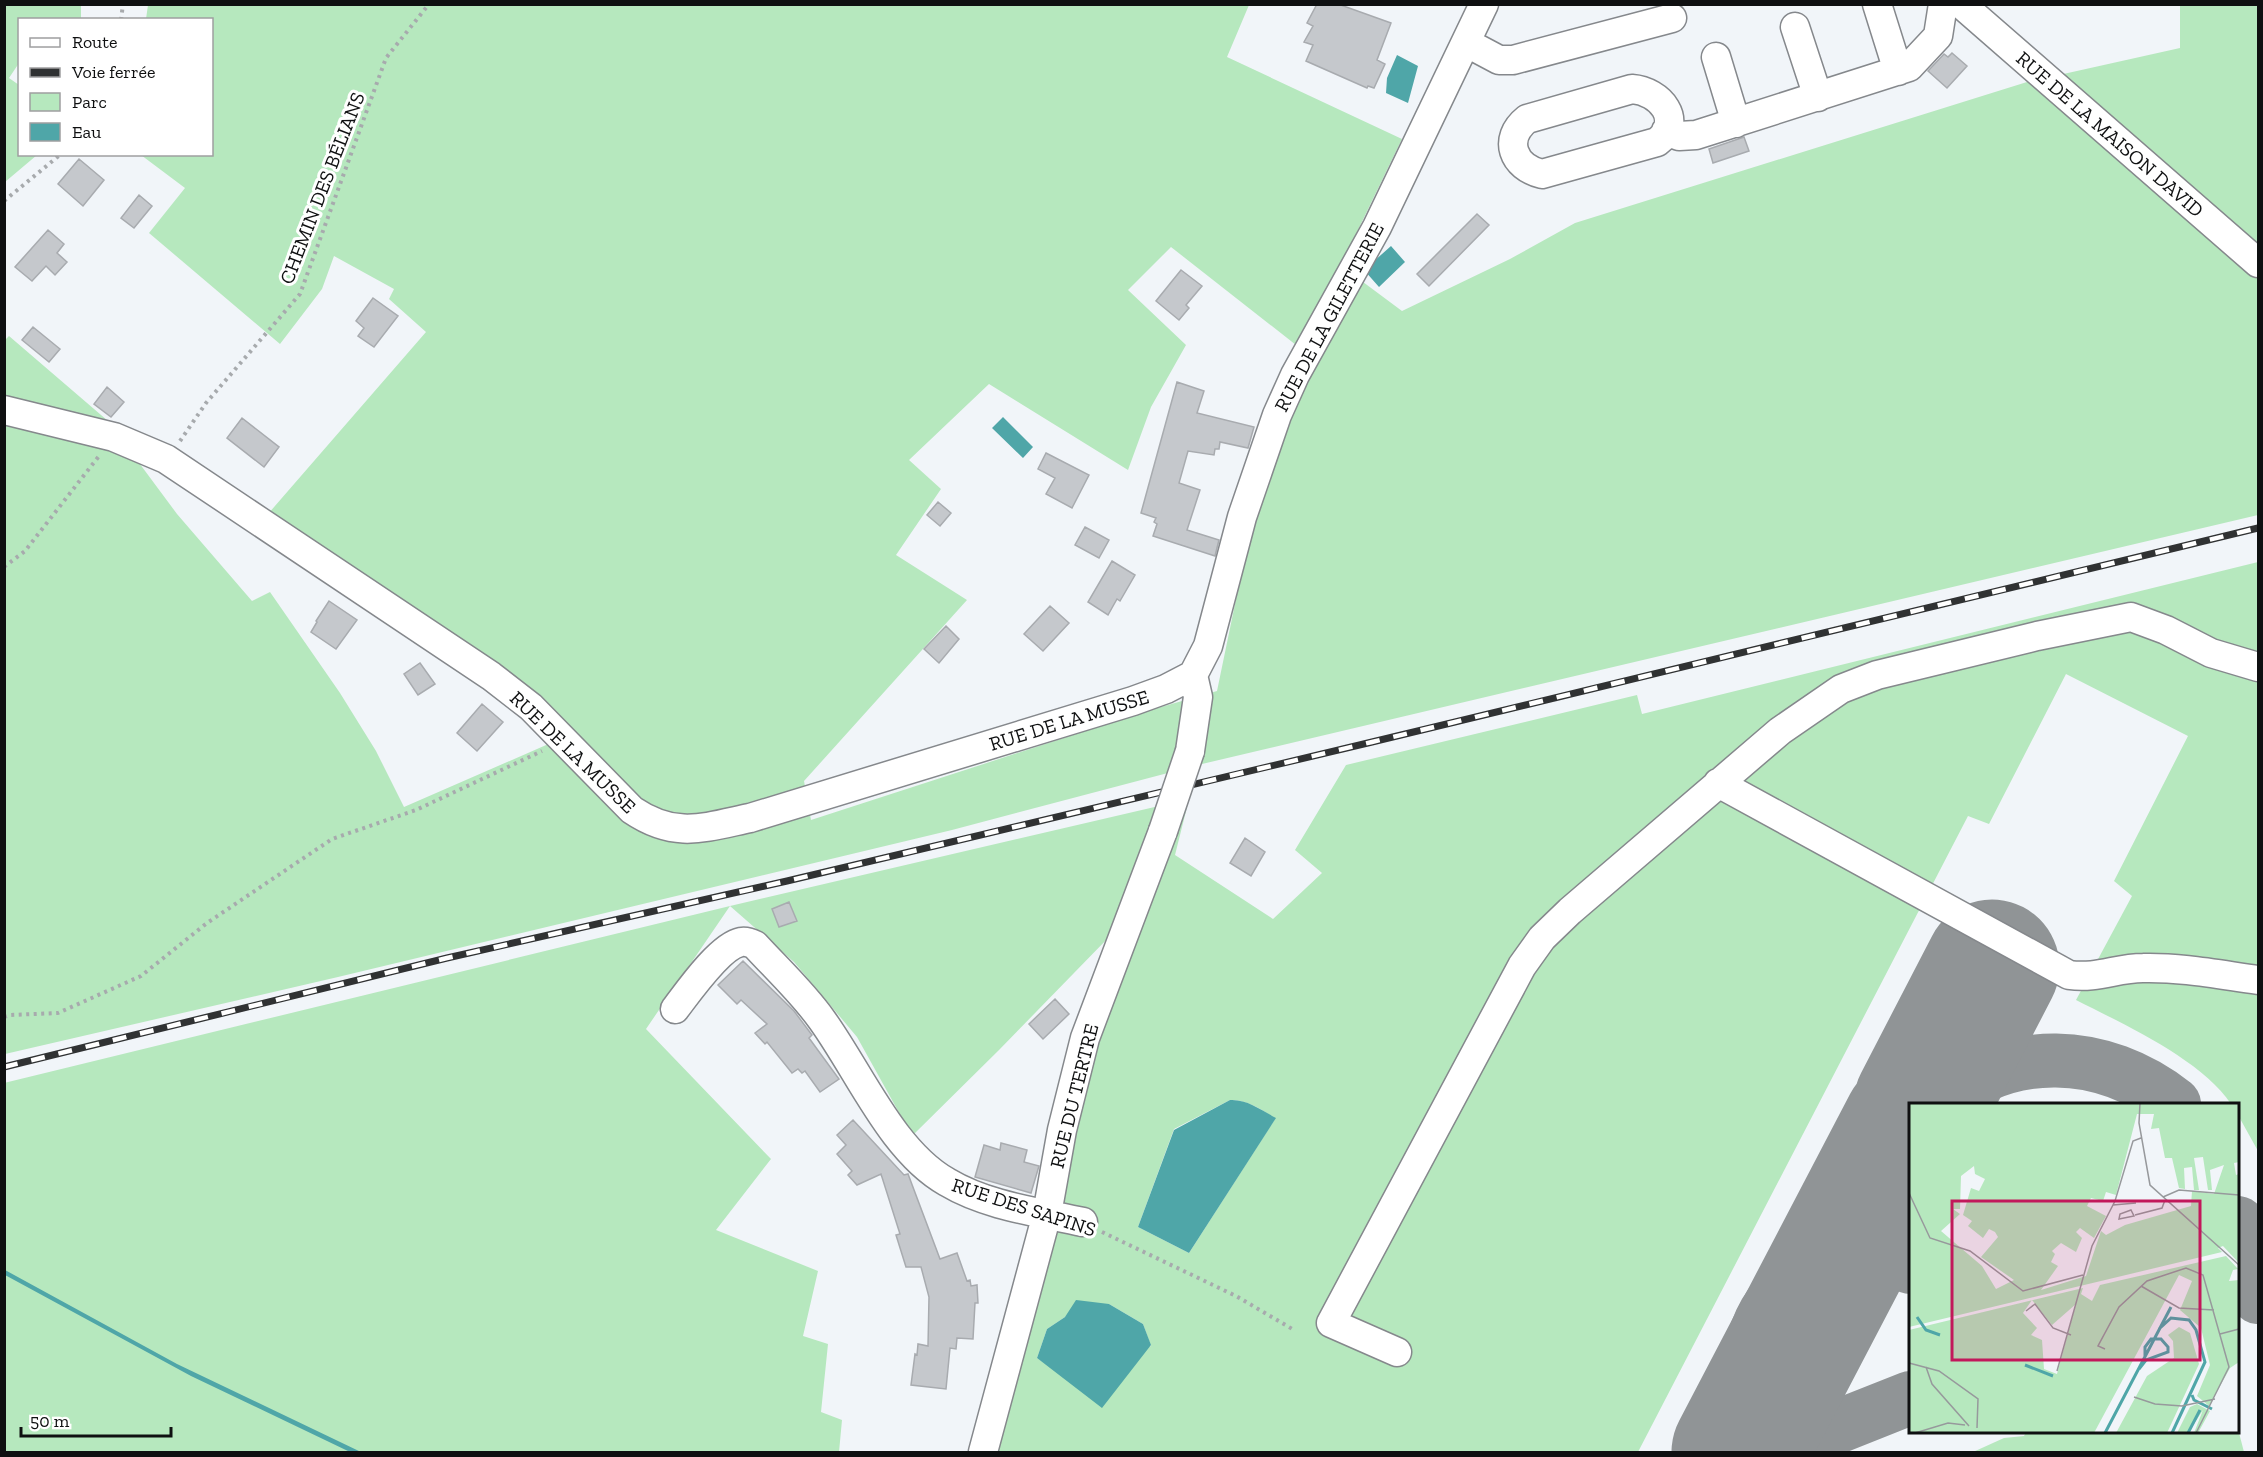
<svg xmlns="http://www.w3.org/2000/svg" width="2263" height="1457" font-family="'Zilla Slab',serif">
<style>
.green{fill:#b6e8be;fill-rule:evenodd}
.water{fill:#4fa6a8}
.lines{fill:none;stroke-linecap:round;stroke-linejoin:round}
.taxiway{stroke:#909496;stroke-width:54}
.runway{stroke:#909496;stroke-width:135}
.building{fill:#c5c8cc;stroke:#a8abaf;stroke-width:1.5}
.minor-casing{stroke:#85888c;stroke-width:31}
.path{stroke:#a7aaad;stroke-width:4;stroke-dasharray:3 4.5;stroke-linecap:butt}
.minor{stroke:#fff;stroke-width:28}
.rail-casing{stroke:#303233;stroke-width:7}
.rail{stroke:#fff;stroke-width:4.5;stroke-dasharray:14;stroke-linecap:butt}
.minor-bridge-casing{stroke:#85888c;stroke-width:31;stroke-linecap:butt}
.minor-bridge{stroke:#fff;stroke-width:28}
.labels{text-anchor:middle;stroke-width:6;stroke-linejoin:round;paint-order:stroke}
.street-label{font-size:20px;fill:#0f1011;stroke:#fff}
.inset-river{fill:none;stroke:#4fa6a8;stroke-width:3}
.inset-road{fill:none;stroke:#97999c;stroke-width:1.5}
.view{fill:#c2185b;fill-opacity:0.15;stroke:#c2185b;stroke-width:3}
.inset-edge{fill:none;stroke:#0f1011;stroke-width:3}
</style>
<rect width="100%" height="100%" fill="#f1f5f9"/>
<path class="green" d="M5,4L81,5V19L20,20L19,63L9,78L19,85L20,154L37,155L5,182Z
M148,5H1249L1227,57L1402,139L1355,236L1296,345L1171,247L1128,290L1186,345L1151,407L1128,470L989,384L909,460L941,489L896,555L967,600L804,781L811,820L1147,711L1217,691L1253,517L1298,398L1359,279L1402,311L1510,259L1575,223L2027,82L2180,48V5H2258V515L1202,764L952,830L338,977L5,1054L4,341L9,336L108,421L177,514L252,601L270,592L340,693L376,751L404,807L553,742L268,514L426,332L389,299L394,289L334,256L322,289L280,344L149,233L185,188L141,155L212,154V20L146,19Z
M2258,562V1151L2238,1115V1104H2231C2201,1059 2123,1024 2076,1000L2132,896L2114,881L2188,736L2066,674L1989,824L1968,816L1638,1452H994L1111,935L999,1050L912,1136L857,1037L794,962L730,906L646,1029L771,1159L716,1230L818,1271L803,1336L828,1344L821,1412L842,1420L839,1452H5L4,1083L730,906L1189,799L1175,855L1273,919L1322,873L1295,850L1346,765L1637,695L1642,714ZM1230,1100C1247,1100 1262,1109 1275,1119L1189,1253L1138,1227L1174,1129ZM1109,1304L1143,1324L1151,1346L1066,1378L1037,1358L1047,1329L1065,1317Z
M2238,1429L2244,1452H1973L2004,1438L2024,1436L2026,1432H2238Z"/>
<path class="water" d="M1397,55L1418,66L1408,103L1386,93L1387,78Z
M1391,246L1405,262L1379,287L1364,270Z
M1003,417L1033,447L1023,458L992,428Z
M1230,1100C1247,1099 1261,1110 1276,1118L1189,1253L1138,1227L1174,1130Z
M5,1270L177,1364L361,1452H350L191,1376L5,1275Z
M1076,1300L1109,1304L1143,1324L1151,1345L1102,1408L1037,1358L1047,1329L1065,1317Z"/>
<g class="lines">
<path class="taxiway" d="M1939,1104C2009,1044 2103,1048 2174,1104
M1888,1168L1910,1136
M2238,1223L2258,1297
M1760,1412C1755,1396 1750,1380 1751,1362C1752,1305 1805,1255 1862,1256C1879,1256 1896,1258 1910,1267
M1774,1452L1910,1398"/>
<path class="runway" d="M1921,1104L1992,967
M1739,1452L1910,1125"/>
</g>
<path class="building" d="M1317,4H1338L1391,23L1377,60L1385,64L1374,88L1368,86L1367,88L1306,61L1313,45L1304,42L1313,26L1307,23Z
M1952,53L1967,66L1947,88L1928,71L1944,54L1948,57Z
M1744,137L1749,151L1713,163L1709,149Z
M79,159L104,180L83,206L58,184Z
M139,195L152,206L134,228L121,218Z
M1477,214L1489,225L1429,286L1417,274Z
M48,230L64,244L57,253L67,262L55,275L46,266L32,281L15,267Z
M1181,270L1202,286L1186,305L1189,308L1179,320L1156,301Z
M373,298L398,316L374,347L358,336L364,328L356,321Z
M33,327L60,349L49,362L22,340Z
M1177,382L1204,391L1197,413L1254,427L1248,448L1220,442L1219,449H1215L1214,455L1188,451L1179,483L1200,490L1187,530L1219,540L1215,556L1153,536L1157,524L1154,522L1156,518L1141,513Z
M107,387L124,402L111,417L94,404Z
M242,418L279,447L264,467L227,438Z
M1046,453L1089,475L1072,508L1046,494L1055,478L1038,469Z
M938,502L951,513L940,526L927,515Z
M1085,527L1109,540L1099,558L1075,545Z
M1112,561L1135,575L1120,601L1117,599L1108,615L1088,602Z
M329,601L357,620L336,649L311,632L317,622L316,621Z
M1050,606L1069,623L1043,651L1024,634Z
M946,626L959,639L939,663L924,649Z
M420,663L435,684L418,695L404,674Z
M482,704L503,722L477,751L457,733Z
M1245,838L1265,852L1251,876L1230,863Z
M789,902L797,921L779,927L772,909Z
M743,961L794,1011L812,1035L809,1038L839,1079L820,1092L805,1071L802,1073L798,1069L792,1073L767,1042L765,1044L755,1033L767,1024L741,1000L737,1004L718,985Z
M1055,999L1069,1014L1043,1039L1029,1024Z
M853,1120L904,1175L908,1174L940,1259L957,1253L967,1281L970,1280L971,1286L977,1285L978,1303H975L973,1339L957,1338L956,1349L950,1348L946,1389L911,1385L915,1354L917,1355L918,1344L928,1346L929,1297L921,1267H906L896,1235L900,1234L881,1174L857,1185L848,1175L852,1171L837,1154L846,1145L837,1135Z
M1001,1143L1027,1150L1024,1162L1039,1166L1031,1193L975,1177L984,1145L1000,1150Z"/>
<g class="lines">
<defs>
<path id="minor" d="M1877,4L1898,71
M1961,4L2258,263
M1795,27L1818,97
M1467,43L1499,60H1513L1672,18
M1716,57L1736,123
M1632,89C1660,91 1685,121 1657,142L1542,174C1513,167 1502,139 1527,119Z
M1666,131L1679,136L1696,135L1909,67L1938,36L1943,4
M4,410L114,437L166,459L491,676L531,707L632,810C675,839 703,828 750,818L1133,701L1166,689L1193,675
M1193,675L1208,646L1242,517L1277,415L1295,375L1377,227L1484,4
M1190,751L1198,697L1193,675
M1718,783L2069,975C2098,979 2116,968 2143,968C2181,967 2221,975 2258,980
M675,1009C688,992 720,946 741,942C747,941 751,943 755,945C777,969 803,993 822,1020C859,1071 892,1151 947,1182C987,1206 1038,1212 1083,1222
M1397,1352L1331,1323L1522,966L1542,938L1570,911L1780,731L1841,689L1877,675L2037,636L2131,617L2166,630L2211,653L2258,667
M983,1452L1047,1214L1062,1130L1085,1038L1163,831"/>
</defs>
<use href="#minor" class="minor-casing"/>
<path class="path" d="M121,20L123,4
M4,201L61,154
M180,441L206,403L300,294L386,58L429,4
M4,567L25,551L99,456
M4,1017L11,1015L58,1013L141,976L207,923L332,839L416,810L542,751
M1102,1232L1236,1296L1294,1330"/>
<use href="#minor" class="minor"/>
<defs>
<path id="rail" d="M4,1067L447,958L787,881L1372,742L2258,528"/>
</defs>
<use href="#rail" class="rail-casing"/>
<use href="#rail" class="rail"/>
<defs>
<path id="minor-bridge" d="M1163,831L1190,751"/>
</defs>
<use href="#minor-bridge" class="minor-bridge-casing"/>
<use href="#minor-bridge" class="minor-bridge"/>
</g>
<g class="labels">
<g class="street-label">
<text transform="translate(2110 134) rotate(41)" y="7">RUE DE LA MAISON DAVID</text>
<text transform="translate(322 188) rotate(-69)" y="7">CHEMIN DES BÉLIANS</text>
<text transform="translate(1329 317) rotate(-62)" y="7">RUE DE LA GILETTERIE</text>
<text transform="translate(1069 720) rotate(-17)" y="7">RUE DE LA MUSSE</text>
<text transform="translate(573 752) rotate(44)" y="7">RUE DE LA MUSSE</text>
<text transform="translate(1074 1096) rotate(-76)" y="7">RUE DU TERTRE</text>
<text transform="translate(1024 1207) rotate(18)" y="7">RUE DES SAPINS</text>
</g>
</g>
<g transform="translate(1909 1103)">
<rect width="330" height="330" fill="#f1f5f9"/>
<path d="M0,0H330V59L325,60L327,72L330,71V160L314,143L309,145L313,149L0,224ZM228,11H245L242,26L250,25L256,55H263L270,85L276,86L275,65L283,64L285,87H290L285,55L294,54L299,87H303L301,67L315,62L305,91L283,88L282,103L216,122L197,132L192,128L177,173L132,187L149,163L142,159L146,151L143,148L152,140L167,149L173,135L167,129L171,125L185,135L197,113L178,103L182,95L194,98L197,89L207,92ZM65,63L66,71L76,76L70,88L62,85L54,112L63,118L59,123L74,135L80,126L86,129L89,134L72,154L105,177L87,186L73,163L32,128L51,111L44,106H51L52,73ZM317,153L329,166L324,167L320,178L330,177V259L321,265L300,303L288,293L301,262L292,225L271,207L283,178L270,172L185,330H0V227L174,185L172,191L183,198L191,182ZM123,197L143,222L167,201L148,271L135,266L133,237L122,232L128,225L114,210ZM270,224L281,230L290,261L258,330H207L238,273L265,255L264,238L259,232ZM288,301L301,308L289,330H285L294,307L279,330H268L281,304Z" fill="#b6e8be" fill-rule="evenodd"/>
<path class="inset-river" d="M8,214L17,227L31,232M250,226L262,215L280,217L287,227L296,259L263,330M116,262L144,273M230,266L237,257L259,249V244L252,236H242L236,244V253M283,292L285,297L303,306M196,330L262,204M279,330L291,307"/>
<path class="inset-road" d="M231,0L230,20L241,82L330,162M0,90L21,135L61,148L114,188L174,172M254,94L270,87L330,92M204,102L227,100M222,107L225,113L210,116L211,111ZM226,112L253,105L256,97M232,183L270,205L305,207M117,208L126,201L144,225L162,232M311,231L330,226M196,246L189,243L210,204L238,178L277,165L294,172L320,264L287,330M0,260L30,268L69,296L68,325M17,264L23,281L60,323M148,268L183,143L206,98L224,38L232,35M225,294L246,301L273,303L306,296M6,330L39,320L56,322"/>
<path class="view" d="M43,98H291V257H43Z"/>
<rect width="330" height="330" class="inset-edge"/>
</g>
<rect width="2263" height="1457" fill="none" stroke="#0f1011" stroke-width="12"/>
<rect x="18" y="18" width="195" height="138" fill="#ffffff" stroke="#9f9fa0" stroke-width="1.5"/>
<rect x="30" y="38" width="30" height="9" fill="#ffffff" stroke="#9f9fa0" stroke-width="1.5"/>
<text x="72" y="48" font-size="18" fill="#0f1011">Route</text>
<rect x="30" y="68" width="30" height="9" fill="#303233" stroke="#9f9fa0" stroke-width="1.5"/>
<text x="72" y="78" font-size="18" fill="#0f1011">Voie ferrée</text>
<rect x="30" y="93" width="30" height="18" fill="#b6e8be" stroke="#9f9fa0" stroke-width="1.5"/>
<text x="72" y="108" font-size="18" fill="#0f1011">Parc</text>
<rect x="30" y="123" width="30" height="18" fill="#4fa6a8" stroke="#9f9fa0" stroke-width="1.5"/>
<text x="72" y="138" font-size="18" fill="#0f1011">Eau</text>
<path d="M21 1427v9h150v-9" fill="none" stroke="#0f1011" stroke-width="3"/>
<text x="30" y="1427" font-size="18" fill="#0f1011" stroke="#ffffff" stroke-width="4.5" paint-order="stroke">50 m</text>
</svg>
